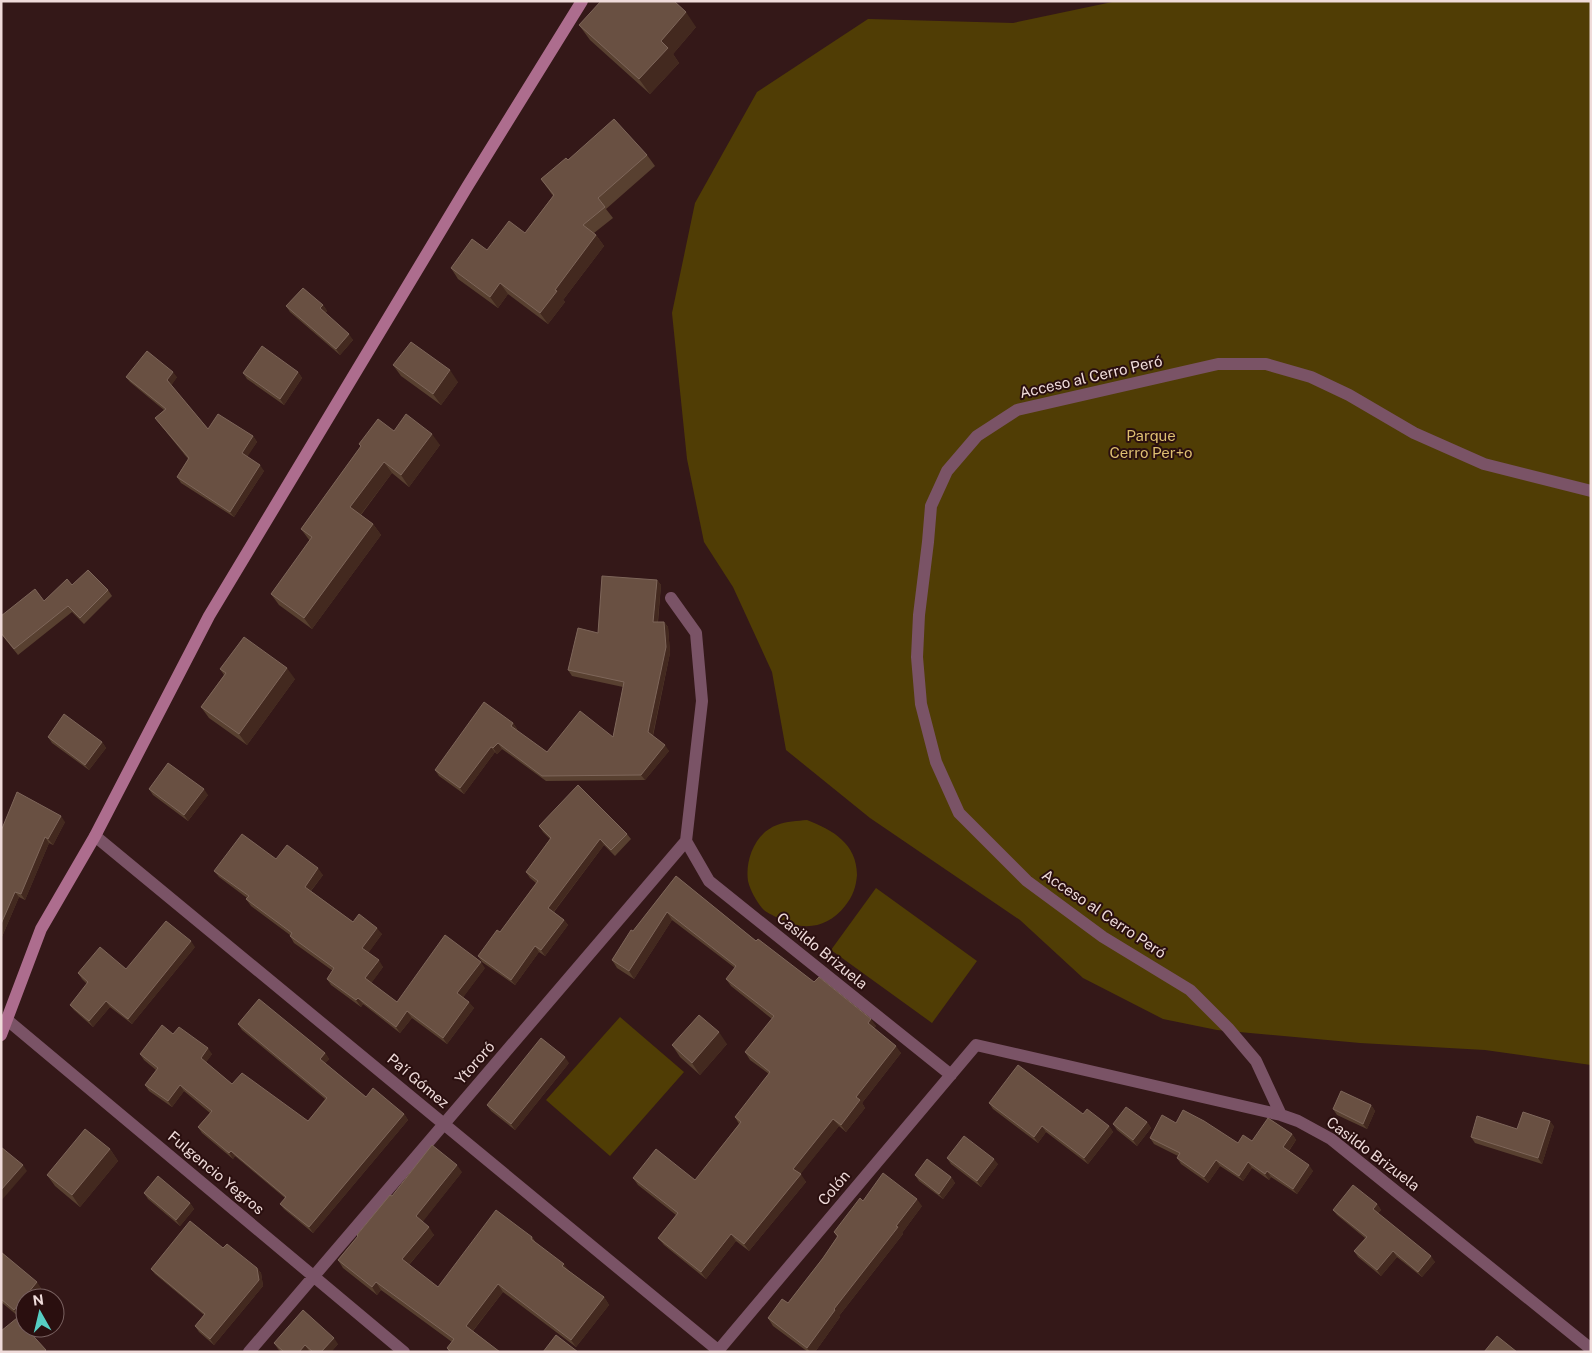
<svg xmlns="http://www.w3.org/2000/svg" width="1592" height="1353" font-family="'Public Sans',sans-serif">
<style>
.green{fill:#503d05}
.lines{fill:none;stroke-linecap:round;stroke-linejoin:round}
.minor{stroke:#7a5366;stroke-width:12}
.secondary{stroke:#ad6d8e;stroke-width:12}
.wall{fill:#584030}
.shaded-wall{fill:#43291f}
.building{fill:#695042;stroke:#7e665a}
.labels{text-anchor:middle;stroke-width:4;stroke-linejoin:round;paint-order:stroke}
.street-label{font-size:15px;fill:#efdbda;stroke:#2a0f0f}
.park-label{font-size:15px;fill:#debf71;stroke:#2a0f0f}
</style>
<rect width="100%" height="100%" fill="#341818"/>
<path class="green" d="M1117,1H1591V1065L1485,1050L1360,1043L1217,1030L1163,1019L1083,978L1020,920L870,818L786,750L772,672L733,587L704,542L687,459L672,313L695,203L757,92L868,19L1013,23Z
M807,820C833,830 857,844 857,875C856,887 853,896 845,906C828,928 803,932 778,918C773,915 766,913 762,908C757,902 750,890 748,881C745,860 755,833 777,825C786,821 798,821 807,820Z
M876,888L977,961L932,1023L831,950Z
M620,1017L684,1072L610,1156L546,1100Z"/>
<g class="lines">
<path class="minor" d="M671,598L696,633L702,701L686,841
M95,836L720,1352
M686,841L709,881L951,1075
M6,1019L404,1352
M1281,1115L1256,1061L1228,1028L1190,990L1103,937L1027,881L959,813L936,762L921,704L917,657L919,615L928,542L931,506L947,471L977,436L1017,410L1218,364H1266L1311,377L1349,395L1414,433L1484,464L1591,491
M249,1352L686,841
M717,1352L976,1045L1281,1115L1298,1121L1331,1139L1591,1349"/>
<path class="secondary" d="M1,1035L41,929L95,836L209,616L467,187L582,1"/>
</g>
<path class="wall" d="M579,25L696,27L673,54L679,63L650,94L590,40Z
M647,155L655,166L606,209L613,218L594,233L596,235L604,246L563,300L565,302L548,324L508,294L498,308L458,279L451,268L487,250L525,233L553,196L541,179L568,160Z
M323,305L327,311L325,313L353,340L340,355L290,312L286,306Z
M393,365L458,382L441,405L401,376Z
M298,372L302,378L284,405L247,379L243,373Z
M126,377H177L171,385L208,429L253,436L257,442L247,456L264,471L234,517L181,483L177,477L188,459L155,418L164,410L130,382Z
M394,431L440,445L409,487L392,473L361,515L373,524L381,535L312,629L279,605L271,594L310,541L301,529L361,446L359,444Z
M657,580L661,585L658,622H664L668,627L670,653L653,736L669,751L645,780L546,781L502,749L497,754L495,752L464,794L439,776L435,770L513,723L517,729L516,730L547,752L613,737L623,687L572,676L568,670L598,633Z
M72,585L108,590L112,596L84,624L72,612L18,655L1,634V616L44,601Z
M220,669L295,679L247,745L209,718L201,707L224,675Z
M48,737L102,742L106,748L89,770L52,743Z
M149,789L208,795L188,821L153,795Z
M65,822L53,845L49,843L25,900L19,897L1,939V831Z
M539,826L627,834L631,839L615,856L604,845L554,912L564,920L568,925L545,956L539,952L515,985L482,962L478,956L500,932L536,883L530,878L526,872L550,839L543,832Z
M276,859L323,875L311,891L353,922L382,934L368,953L383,967L371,983L397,1002L485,968L463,997L474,1008L447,1044L412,1018L400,1033L363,1004L361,1007L331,985L327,979L333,971L294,943L290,936V935L251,906L246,899L247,898L219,877L214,871Z
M676,876L756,941L876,1026L874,1028L901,1053L862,1103L865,1108L846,1132L839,1126L800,1174L806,1182L749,1251L736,1241L706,1279L664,1245L658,1238L676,1215L638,1185L633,1178L695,1180L739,1124L735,1117L769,1074L750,1060L745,1052L772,1019L731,986L726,979L735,968L672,920L634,979L617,968L612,960L633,931Z
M195,947L132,1024L110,1007L93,1027L74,1010L70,1005L87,984L82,979L78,973L126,969Z
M238,1024L325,1053L329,1059L325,1063L366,1097L404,1114L408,1120L313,1233L284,1209L280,1204L285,1198L235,1156L233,1159L202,1133L198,1127L210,1113L184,1091L172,1107L149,1091L145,1085L156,1070L144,1060L140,1054L173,1034L212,1054L206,1062L232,1084L308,1121L325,1099L242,1030Z
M727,1044L700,1075L680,1057L672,1045Z
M569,1063L515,1130L491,1111L487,1105Z
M989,1103L1083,1114L1109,1126L1113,1132L1088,1164L1046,1132L1038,1143L993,1109Z
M1371,1105L1375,1111L1367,1129L1337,1115L1333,1109Z
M1147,1122L1151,1128L1137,1146L1117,1130L1113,1124Z
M1176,1123L1238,1143L1292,1134L1296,1140L1289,1151L1313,1171L1297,1194L1271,1177L1269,1180L1252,1168L1243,1181L1220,1166L1208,1183L1181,1164L1177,1158L1178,1156L1154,1144L1150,1138Z
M1554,1126L1542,1164L1475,1143L1471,1137L1517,1129Z
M110,1149L118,1161L80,1207L55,1186L47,1175Z
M947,1158L998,1164L981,1187L951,1164Z
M462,1172L422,1222L434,1235L409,1265L438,1287L532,1237L536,1243L569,1271L604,1297L609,1305L576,1347L503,1292L473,1331L500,1352H449L447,1348L452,1342L381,1290L377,1295L343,1268L338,1260L392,1196Z
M915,1175L951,1177L955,1183L943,1199L919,1181Z
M144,1193L190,1203L194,1209L180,1226L148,1199Z
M863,1201L922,1206L902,1233L903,1234L839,1316L840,1317L815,1352H808L773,1326L768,1318L788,1303L823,1258L837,1237L834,1232Z
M1377,1204L1381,1210L1378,1213L1435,1262L1422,1277L1397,1257L1381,1276L1358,1257L1354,1251L1365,1238L1337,1215L1333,1210Z
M223,1248L257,1268L261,1273L263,1286L214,1345L199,1332L195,1326L204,1315L155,1274L151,1269Z
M1,1252L41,1288L18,1316L1,1302Z
M274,1343L338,1344L331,1352H310L309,1351L308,1352H281L278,1349Z"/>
<path class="shaded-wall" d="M686,12L696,27L673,54L679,63L650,94L639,79L661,41Z
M596,235L604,246L563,300L565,302L548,324L540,313L555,290Z
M500,283L508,294L498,308L490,297Z
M323,305L327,311L324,314L320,308Z
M349,334L353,340L340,355L336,349Z
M450,370L458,382L441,405L433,394Z
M173,372L177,377L171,386L167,380Z
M298,372L302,378L284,405L280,399Z
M432,434L440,445L409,487L401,475Z
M253,436L257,442L246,459L242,453Z
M384,462L392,473L358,518L350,507Z
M260,465L264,471L234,517L230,512Z
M373,524L381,535L312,629L304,618Z
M657,580L661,585L657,628L653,622Z
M664,622L668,627L670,653L652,738L648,732Z
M287,668L295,679L247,745L239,734Z
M513,723L517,729L515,732L511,726Z
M102,742L106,748L89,770L85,765Z
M498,743L502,749L497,754L493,748Z
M665,745L669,751L645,780L641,775Z
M491,747L495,752L464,794L460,788Z
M204,789L208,795L188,821L184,815Z
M61,816L65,822L53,845L48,839Z
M45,837L49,843L25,900L21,894Z
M600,839L604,845L552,914L548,908Z
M318,868L323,875L309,893L305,887Z
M15,892L19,897L1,939V924Z
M667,912L672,920L634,979L629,971Z
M564,920L568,925L545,956L541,950Z
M377,928L382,934L367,955L362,948Z
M191,941L195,947L132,1024L128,1019Z
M535,946L539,952L515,985L511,980Z
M379,960L383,967L370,985L365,978Z
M481,962L485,968L462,999L457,993Z
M358,998L363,1004L361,1007L356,1000Z
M106,1001L110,1007L93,1027L89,1021Z
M469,1002L474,1008L447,1044L443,1038Z
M407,1011L412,1018L400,1033L396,1027Z
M871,1019L876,1026L873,1031L868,1023Z
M719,1032L727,1044L700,1075L692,1063Z
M896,1046L901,1053L862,1103L865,1108L846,1132L841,1125L856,1097Z
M208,1048L212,1054L205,1064L201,1058Z
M325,1053L329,1059L324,1065L320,1059Z
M565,1057L569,1063L515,1130L511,1124Z
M180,1085L184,1091L172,1107L168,1101Z
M1371,1105L1375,1111L1367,1129L1363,1124Z
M404,1114L408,1120L313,1233L309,1227Z
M833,1119L839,1126L799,1176L793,1169Z
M1550,1121L1554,1126L1542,1164L1538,1158Z
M1147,1122L1151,1128L1137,1146L1133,1140Z
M1042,1126L1046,1132L1038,1143L1034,1137Z
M1109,1126L1113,1132L1088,1164L1084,1158Z
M1292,1134L1296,1140L1287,1153L1283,1147Z
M110,1149L118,1161L80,1207L72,1195Z
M231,1151L235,1156L233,1159L229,1153Z
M994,1159L998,1164L981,1187L977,1181Z
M1216,1160L1220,1166L1208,1183L1204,1177Z
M1248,1162L1252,1168L1243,1181L1239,1176Z
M23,1165L27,1171L1,1201V1190Z
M457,1165L462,1172L421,1224L416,1216Z
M1309,1165L1313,1171L1297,1194L1293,1189Z
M1267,1171L1271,1177L1269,1180L1265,1174Z
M801,1174L806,1182L749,1251L744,1244Z
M951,1177L955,1183L943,1199L939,1194Z
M917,1199L922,1206L902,1233L903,1234L839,1316L840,1317L815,1352H810L807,1348L834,1309Z
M190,1203L194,1209L180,1226L176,1220Z
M1377,1204L1381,1210L1377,1214L1373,1209Z
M429,1227L434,1235L407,1267L402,1259Z
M731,1234L736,1241L706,1279L701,1272Z
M1393,1251L1397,1257L1381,1276L1377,1270Z
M1431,1256L1435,1262L1422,1277L1418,1272Z
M564,1264L569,1271L562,1266Z
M257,1268L261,1273L263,1286L214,1345L210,1339Z
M37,1282L41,1288L33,1298H25V1307L18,1316L14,1310Z
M376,1282L381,1290L377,1295L372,1287Z
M498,1284L503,1292L471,1333L466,1326Z
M604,1297L609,1305L576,1347L571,1340Z
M334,1338L338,1344L331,1352H321Z
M305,1345L309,1351L308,1352H299Z"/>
<path class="building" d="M601,1H674L686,12L661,41L668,48L639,79L579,25Z
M614,119L647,155L598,198L605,207L583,225L596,235L555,290L557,291L540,313L500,283L490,297L451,268L472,239L487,250L509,221L525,233L554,195L541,179L566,158L568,160Z
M303,288L323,305L320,308L349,334L336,349L286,306Z
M411,342L450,370L433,394L393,365Z
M262,346L298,372L280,399L243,373Z
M147,351L173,372L167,380L208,429L218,414L253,436L242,453L260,465L230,512L177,477L189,458L155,418L166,409L126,377Z
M406,414L432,434L401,475L384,462L350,507L373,524L304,618L271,594L312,537L301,529L361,446L359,444L378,419L394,431Z
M88,570L108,590L80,618L68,606L14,649L1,633V616L35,589L44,601L67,579L72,585Z
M602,576L657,580L653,622H664L666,647L648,732L665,745L641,775L542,776L498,743L493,748L491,747L460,788L435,770L484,702L513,723L511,726L547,752L580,711L613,737L624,682L568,670L578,628L598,633Z
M244,637L287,668L239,734L201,707L226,673L220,669Z
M64,714L102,742L85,765L48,737Z
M168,763L204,789L184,815L149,789Z
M578,785L627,834L611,850L600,839L548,908L564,920L541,950L535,946L511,980L478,956L497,930L500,932L538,881L526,872L551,838L539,826Z
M17,792L61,816L48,839L45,837L21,894L15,892L1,924V831Z
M242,834L276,859L287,845L318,868L305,887L353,922L359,914L377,928L362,948L379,960L365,978L397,1002L445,935L481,962L457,993L469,1002L443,1038L407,1011L396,1027L358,998L356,1000L327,979L334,968L290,936L292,933L246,899L249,896L214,871Z
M676,876L756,941L758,939L814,982L819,977L871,1019L868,1023L896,1046L856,1097L860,1100L841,1125L833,1119L793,1169L801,1174L744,1244L731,1234L701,1272L658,1238L678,1213L633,1178L656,1149L695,1180L741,1122L735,1117L770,1072L745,1052L774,1016L726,979L736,966L667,912L629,971L612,960L631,930L633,931Z
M166,921L191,941L128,1019L106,1001L89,1021L70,1005L88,982L78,973L100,947L126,969Z
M259,999L325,1053L320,1059L366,1097L373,1088L404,1114L309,1227L280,1204L286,1197L231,1151L229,1153L198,1127L212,1111L180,1085L168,1101L145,1085L158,1068L140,1054L162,1025L173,1034L179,1027L208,1048L201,1058L232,1084L242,1073L308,1121L327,1098L238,1024Z
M699,1015L719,1032L692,1063L672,1045Z
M541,1038L565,1057L511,1124L487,1105Z
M1018,1065L1083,1114L1087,1109L1109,1126L1084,1158L1042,1126L1034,1137L989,1103Z
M1341,1091L1371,1105L1363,1124L1333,1109Z
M1126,1107L1147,1122L1133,1140L1113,1124Z
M1183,1110L1204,1121L1238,1143L1243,1135L1252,1141L1268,1118L1292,1134L1283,1147L1309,1165L1293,1189L1267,1171L1265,1174L1248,1162L1239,1176L1216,1160L1204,1177L1177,1158L1180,1153L1150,1138L1162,1115L1176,1123Z
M1523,1112L1550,1121L1538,1158L1471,1137L1477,1116L1517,1129Z
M85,1129L110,1149L72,1195L47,1175Z
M964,1136L994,1159L977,1181L947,1158Z
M432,1145L457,1165L416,1216L429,1227L402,1259L438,1287L496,1210L532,1237L531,1239L564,1264L562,1266L604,1297L571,1340L498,1284L466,1326L500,1352H451L447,1348L454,1339L376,1282L372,1287L338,1260L358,1236L357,1235L390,1195L392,1196Z
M1,1147L23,1165L1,1190Z
M927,1159L951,1177L939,1194L915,1175Z
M883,1173L917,1199L896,1226L898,1227L834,1309L835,1310L807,1348L768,1318L782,1299L788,1303L823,1258L838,1236L834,1232L860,1198L863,1201Z
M158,1176L190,1203L176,1220L144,1193Z
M1353,1185L1377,1204L1373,1209L1431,1256L1418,1272L1393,1251L1377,1270L1354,1251L1367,1237L1333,1210Z
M190,1221L223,1248L227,1244L257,1268L259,1280L210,1339L195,1326L205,1314L151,1269Z
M1,1252L37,1282L14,1310L1,1299Z
M303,1310L334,1338L321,1352H313L305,1345L299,1352H284L274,1343Z
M17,1318L25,1327V1328H26L46,1350L44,1352H1V1331Z
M556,1335L578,1352H543Z
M1497,1336L1517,1352H1484Z"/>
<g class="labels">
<g class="street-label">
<text transform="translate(1091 377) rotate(-13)" y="5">Acceso al Cerro Peró</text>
<text transform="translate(1104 914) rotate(34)" y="5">Acceso al Cerro Peró</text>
<text transform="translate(822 951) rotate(39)" y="5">Casildo Brizuela</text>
<text transform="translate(475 1063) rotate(-49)" y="5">Ytororó</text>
<text transform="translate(418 1081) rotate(40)" y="5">Pa'í Gómez</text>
<text transform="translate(1373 1154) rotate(37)" y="5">Casildo Brizuela</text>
<text transform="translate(216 1173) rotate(40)" y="5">Fulgencio Yegros</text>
<text transform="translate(834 1188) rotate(-50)" y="5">Colón</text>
</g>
<g class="park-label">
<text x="1151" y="441">Parque<tspan x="1151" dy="17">Cerro Per+o</tspan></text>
</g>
</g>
<rect width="1592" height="1353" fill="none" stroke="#efdbda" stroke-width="5"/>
<g transform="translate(40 1313) rotate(352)"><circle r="24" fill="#2a0f0f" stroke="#796160"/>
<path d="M0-4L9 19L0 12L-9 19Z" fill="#56cec3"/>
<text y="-8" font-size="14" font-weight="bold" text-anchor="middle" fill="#efdbda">N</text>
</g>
</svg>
